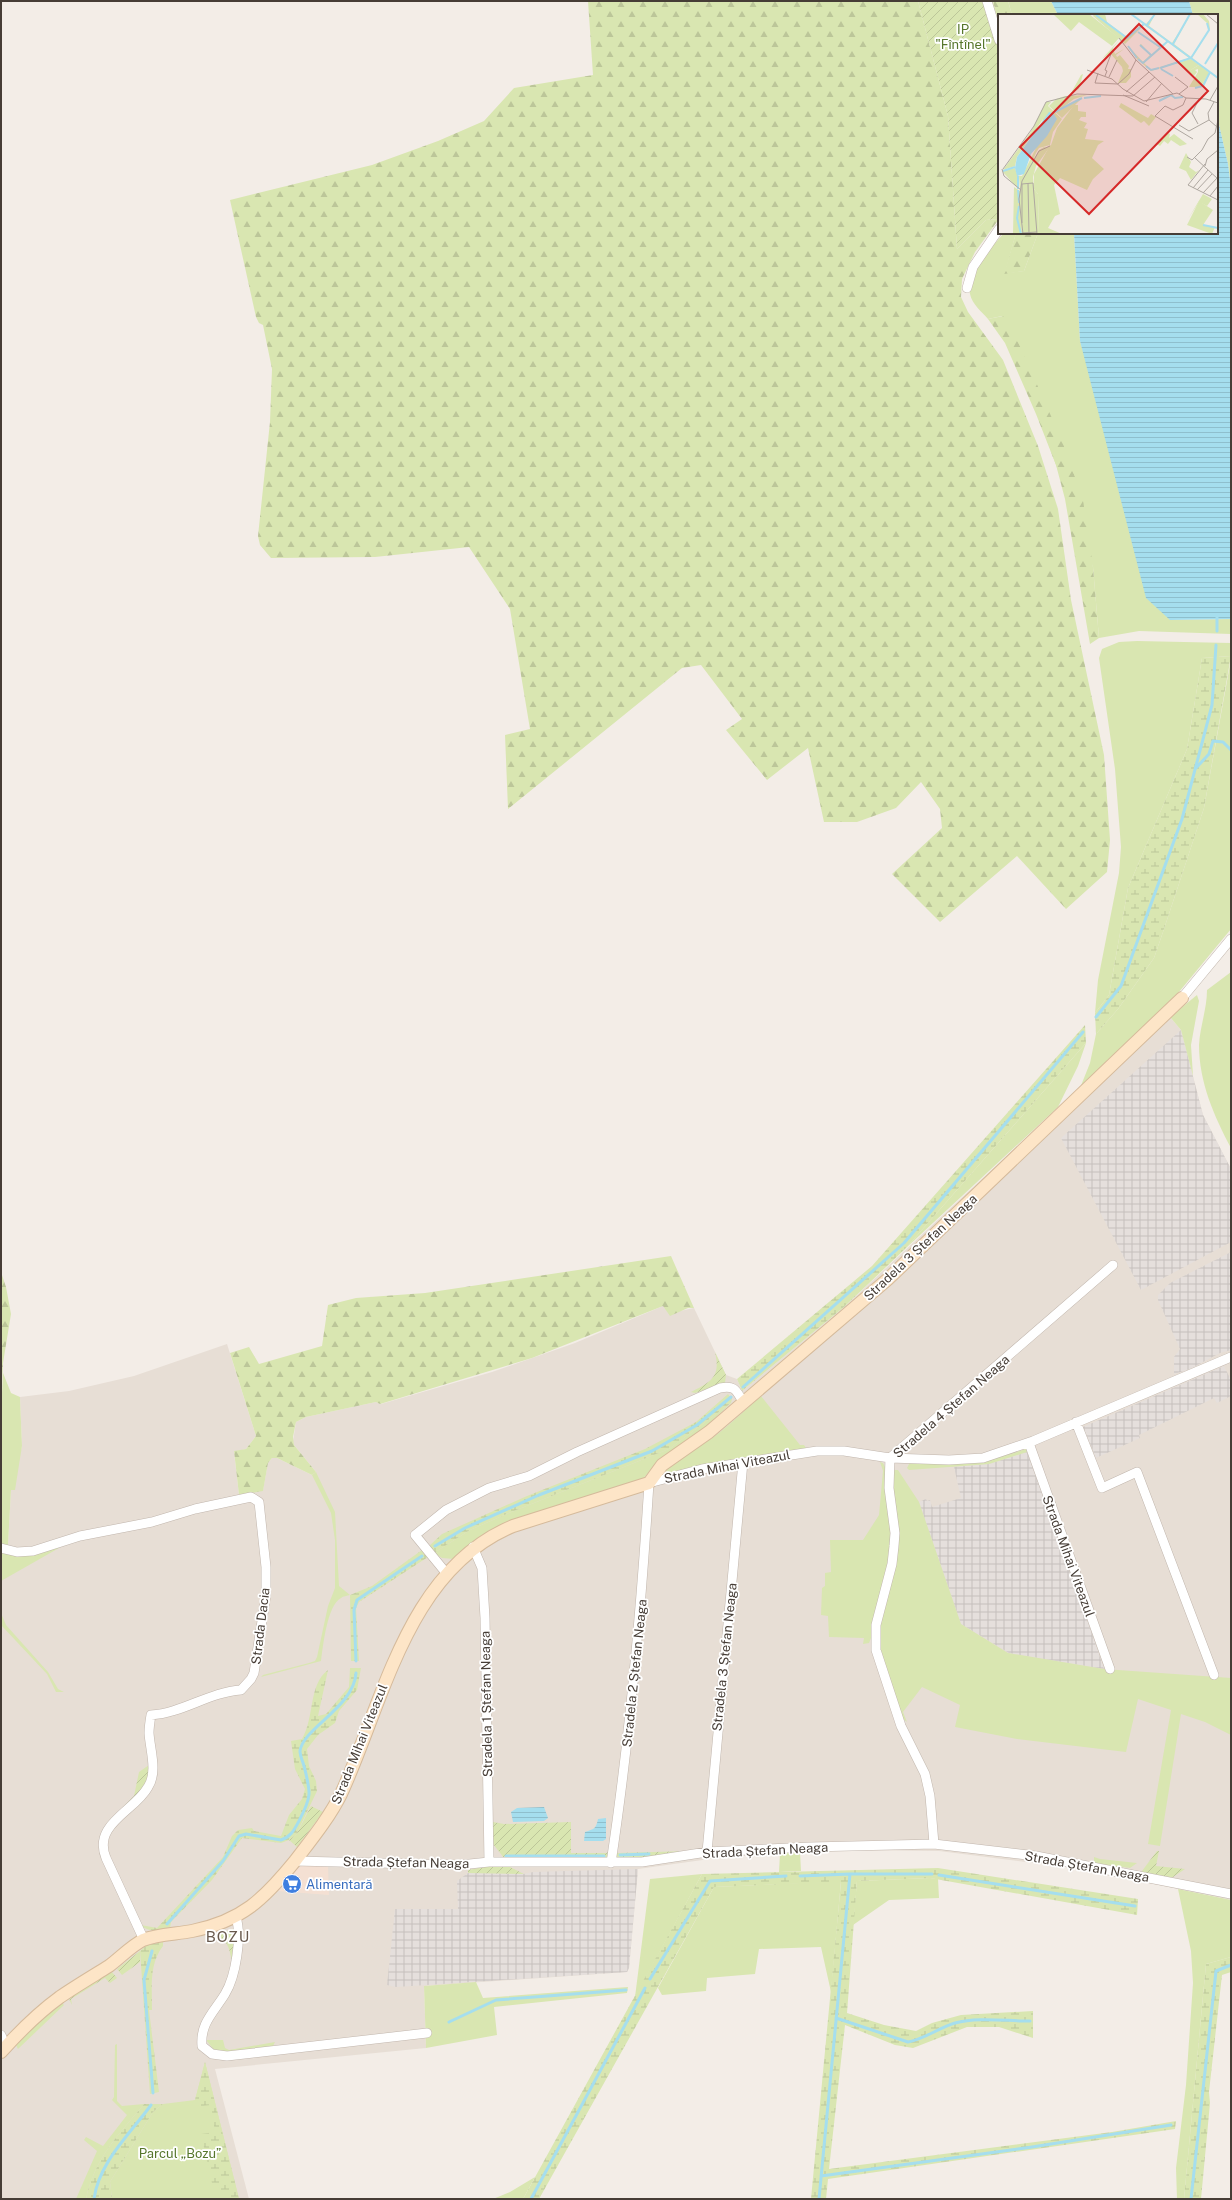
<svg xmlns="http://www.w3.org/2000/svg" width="1232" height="2200" font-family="'Public Sans',sans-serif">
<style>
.residential{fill:#e7ded5}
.commercial{fill:#f4e0d3}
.industrial{fill:url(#industrial-grid)}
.green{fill:#d9e6b1}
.forest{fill:url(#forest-firs)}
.wetland{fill:url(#wetland-marsh)}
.garden{fill:url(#garden-furrows)}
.water{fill:url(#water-rules)}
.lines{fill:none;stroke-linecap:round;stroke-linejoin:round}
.stream{stroke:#a5deee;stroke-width:3}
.street-casing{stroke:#c1b6ad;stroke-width:10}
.secondary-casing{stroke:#d5ba9b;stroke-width:14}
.street{stroke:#fff;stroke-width:9}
.secondary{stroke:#fde5c7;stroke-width:12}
.labels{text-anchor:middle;stroke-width:3.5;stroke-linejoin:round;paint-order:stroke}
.park-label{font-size:13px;fill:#56762b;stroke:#fff}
.street-label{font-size:13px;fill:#463d36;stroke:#fff}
.shop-label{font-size:13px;fill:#366cbe;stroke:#fff;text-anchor:start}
.quarter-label{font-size:15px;letter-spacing:1px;fill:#68594e;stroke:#fff}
.inset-river{fill:none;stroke:#a5deee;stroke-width:2}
.inset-road{fill:none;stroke:#aea7a0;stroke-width:1}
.view{fill:#d62828;fill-opacity:0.15;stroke:#d62828;stroke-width:2}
.inset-edge{fill:none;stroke:#463d36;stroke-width:2}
</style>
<defs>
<pattern id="industrial-grid" width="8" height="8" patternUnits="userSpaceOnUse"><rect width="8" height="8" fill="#e5dfdc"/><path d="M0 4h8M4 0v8" fill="none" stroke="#c6c0bd"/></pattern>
<pattern id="forest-firs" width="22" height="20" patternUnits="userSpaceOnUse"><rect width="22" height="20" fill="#d9e6b1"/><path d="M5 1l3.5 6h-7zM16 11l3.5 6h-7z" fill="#bcc699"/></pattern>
<pattern id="wetland-marsh" width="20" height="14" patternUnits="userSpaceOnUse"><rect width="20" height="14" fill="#d9e6b1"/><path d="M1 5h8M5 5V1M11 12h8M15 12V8" fill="none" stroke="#bcc699"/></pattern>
<pattern id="garden-furrows" width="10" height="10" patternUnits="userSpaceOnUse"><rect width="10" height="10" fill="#d9e6b1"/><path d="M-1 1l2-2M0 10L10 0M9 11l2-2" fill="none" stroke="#bcc699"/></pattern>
<pattern id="water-rules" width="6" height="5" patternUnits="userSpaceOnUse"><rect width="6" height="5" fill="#a5deee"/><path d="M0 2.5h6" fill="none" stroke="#8fbfcd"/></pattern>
</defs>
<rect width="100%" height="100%" fill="#f3ede7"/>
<path class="residential" d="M1164,1010L1181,1030L1203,1115L1231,1169V1900L1082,1869L939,1851L844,1850L800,1852L717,1858L638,1869L629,1968L627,1972L424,1986L426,2048L215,2069L249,2199H1V1544L8,1545L11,1490L22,1446L20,1397L69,1391L134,1376L227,1344L256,1436L246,1449L234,1452L239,1495L263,1490L268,1463L272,1458H277L312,1475L316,1472L294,1445L293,1441L296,1422L306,1417L376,1402L381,1404L492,1372L575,1343L663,1306L680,1311L694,1308L726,1375L737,1379L742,1391L844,1307Z"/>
<path class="commercial" d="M320,1864L328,1866L329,1895L277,1891L298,1868L302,1866Z"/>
<path class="industrial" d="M1181,1030L1203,1115L1231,1169V1242L1141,1290L1061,1138Z
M1231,1252V1350L1220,1353L1190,1369L1174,1374V1357L1180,1349L1158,1300V1295L1170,1283Z
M1224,1366L1231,1380V1396L1217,1403L1214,1398L1139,1435L1140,1438L1096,1458L1083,1427Z
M1027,1452L1078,1593L1104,1669L1009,1653L961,1624L919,1502L926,1499L927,1501L930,1500L932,1507L961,1498L954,1467L989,1464Z
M638,1869L629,1968L627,1972L396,1987L387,1985L395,1909H458L457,1881L468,1873L524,1874L533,1872Z"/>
<path class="green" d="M1008,1H1051L1058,15H1012Z
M1189,1H1231V188L1228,164L1217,116V15H1193Z
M1004,233H1016L1005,273L1024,271L1038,233H1074L1080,341L1170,620L1231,619V634L1139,631L1099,638L1093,567L1002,316L988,319C982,312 972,304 970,294C966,274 992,247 1004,233Z
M1137,641L1231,643V656L1202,658L1187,749L1128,888L1109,995L1095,1013L1098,980L1119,873L1121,847L1115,769L1099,658L1102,649L1119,642Z
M1231,659V929L1164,1010L1080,1088L1090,1063L1096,1034L1118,1009L1154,958L1163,932L1204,808Z
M1231,972V1148C1214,1116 1199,1082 1199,1045C1200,1026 1207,1009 1207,990Z
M1197,995L1199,1001L1191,1045L1193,1076L1181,1030L1170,1017Z
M1086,1043L1078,1066L1058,1107L906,1248Z
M3,1373L11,1393L20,1397L22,1446L15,1490H11L8,1545L1,1544V1413Z
M761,1396L800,1445H804L806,1448L742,1458L663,1474C676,1455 701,1447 719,1433C734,1421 747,1408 761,1396Z
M731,1403L702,1430L658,1461L642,1480L541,1511L490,1531L473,1542L454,1559L442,1558L434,1553L470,1530L509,1513L669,1449Z
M1026,1449L1027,1452L989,1464L909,1470L907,1468L910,1462L993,1459Z
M880,1462L883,1463L886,1469L892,1529L891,1549L871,1638L869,1643L863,1644L864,1638L829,1637L828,1616L821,1615L822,1588L825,1586V1573L831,1572L830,1540H863L879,1515L883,1471Z
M894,1470H898L919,1502L961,1624L1008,1653L1104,1669L1231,1678V1735L1205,1722L1181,1714L1160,1846L1148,1844L1171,1710L1138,1699L1126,1752L1017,1739L955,1727L960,1705L922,1687L903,1712L907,1722L902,1718L878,1645C879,1620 890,1599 892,1575C896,1540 887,1505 894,1470Z
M316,1472L335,1512L339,1586L350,1595C347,1596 343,1596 341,1598C327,1605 323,1647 321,1661L261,1677L263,1675L309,1663L315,1661L317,1657L328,1606L335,1588V1540L331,1513L312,1475Z
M56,1548H59L1,1581V1551C23,1558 34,1555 56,1548Z
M1,1613L6,1625L48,1672L58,1689L64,1692H56L47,1674L1,1625Z
M800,1852L801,1871L779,1872L780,1854Z
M1094,1857L1100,1859L1137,1863L1130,1868L1099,1864L1094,1862Z
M702,1874L635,1997L650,1879Z
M930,1878L938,1879L939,1898L889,1900L853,1925L857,1881Z
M841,1881L831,1992L821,1947L759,1949L755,1974L707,1978L706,1991L662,1995L658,1988L714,1887Z
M1178,1889L1231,1900V1957L1206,1964L1184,2199H1177L1176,2168L1186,2085L1193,1983L1191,1951Z
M476,1982L483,1998L628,1987L627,1993L494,2007L497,2035L426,2048L424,1986Z
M206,2040H223L225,2048L229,2050L275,2042L273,2046L228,2052L214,2050Z
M117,2044V2101L122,2106L144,2104C118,2136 95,2157 86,2199H76L97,2151L84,2140L86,2137L103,2146L127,2115L112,2100L114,2097L115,2045Z
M205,2062L239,2199H112L110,2182L153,2112L163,2104L195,2100Z
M535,2177L523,2199H493L510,2192Z"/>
<path class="forest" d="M588,1H918L948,116L957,249L986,220L999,219L975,252L962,279L961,297L968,312L1003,360L1038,446L1058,509L1071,600L1104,755L1110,840L1107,872L1066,909L1017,856L940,922L892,874L942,828L940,809L921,782L896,808L857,822H824L808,748L767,780L726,730L742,719L701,665L682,668L508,809L505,735L530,729L510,609L469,547L375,557L271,558L260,545L258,536L270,422L272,369L263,325L259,323L256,317L230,200L372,165L438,141L484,121L514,88L593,75Z
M993,1H1008L1012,15H999V26Z
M1016,233H1038L1024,271L1004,274Z
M1003,316L1019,344L1063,443L1083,500L1093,567L1099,638L1090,644L1065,499L1056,465L1036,414L1005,343L988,319Z
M671,1256L694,1308H688L670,1316L663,1306L532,1358L380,1404L376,1402L306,1417L296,1422L293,1437L294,1445L316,1472L312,1475L277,1458H272L268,1463L263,1491L239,1495L234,1451L246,1449L256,1436L230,1353L249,1347L259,1364L322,1346L328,1305L356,1298L425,1293Z
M1,1272L6,1287L11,1314L3,1363L1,1413Z"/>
<path class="wetland" d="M1231,656L1204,808L1163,932L1154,958L1118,1009L1096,1034L1095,1013L1109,995L1128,888L1187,749L1202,658Z
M1085,1025L1086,1043L906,1248L844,1307L742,1391L737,1379L872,1266Z
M728,1394L732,1399L731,1403L669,1449L509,1513L470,1530L434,1553L429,1546L442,1534L527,1496L645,1449L696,1422Z
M422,1550L428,1557L359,1602L356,1608L359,1661H351L350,1595L372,1586Z
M350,1668H361L357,1690L339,1711L335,1723L318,1735L307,1749L309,1766L316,1781L317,1791L296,1835L289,1840L281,1843L242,1838L212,1880L171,1922L170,1929C161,1930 148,1933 141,1925L157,1928L223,1857L232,1836L238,1830L252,1828L254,1831L281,1836L289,1815L302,1799L305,1789L295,1769L291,1741L302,1739C315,1717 308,1685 328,1670L318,1716L326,1714L349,1687Z
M938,1868L1138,1899L1137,1915L930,1878L857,1881L847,2013L884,2025L916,2031L932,2023L961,2015L1033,2011V2038L999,2027H967L913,2048L895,2045L845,2025L829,2169L1112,2132L1176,2121L1175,2129L828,2179L826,2199H811L841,1882L714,1887L539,2199H523L702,1874Z
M163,1942V1946C149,1964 152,1987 152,2010H149L159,2092L150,2094L140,1951L147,1945Z
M1231,1957V1972L1222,1975L1209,2092L1210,2103L1201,2199H1184L1206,1964Z
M205,2062L239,2199H230L229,2190L214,2192L201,2134L215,2132L211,2105L196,2107L195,2100Z
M144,2104H163L153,2112L110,2182L112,2199H86C95,2157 118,2136 144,2104Z"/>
<path class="garden" d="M918,1H993L999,26V219L986,220L957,249L948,116Z
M715,1352L726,1375L725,1383L695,1393L691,1392C711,1382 721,1377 715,1352Z
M149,1765C150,1790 129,1802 113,1817L134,1796L139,1772Z
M311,1806L323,1812L297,1847L289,1840L296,1835Z
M493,1822L504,1824L571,1822V1853H607L610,1849L607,1858H504L493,1844Z
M689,1851L645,1859L616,1858L617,1853Z
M1157,1851H1159L1156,1866L1185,1869L1170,1879L1143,1873L1142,1871Z
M484,1867H510L524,1874L468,1873V1870Z
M233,1929L236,1931L232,1961C229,1948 228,1939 214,1935Z
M140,1951V1962L122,1975L117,1969Z
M111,1971L117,1978L110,1983L105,1978L71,1999L72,2005L69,1999Z
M62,2003L64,2005L18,2049L15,2043L42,2018Z"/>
<path class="water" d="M1051,1H1189L1193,15H1058Z
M1217,116L1228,164L1231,188V619L1170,620L1146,598L1080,341L1074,233H1217Z
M544,1807L548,1818L544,1821L513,1822L511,1812L517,1808Z
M606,1818V1839L603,1841H584L585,1832C594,1829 596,1829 598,1819Z"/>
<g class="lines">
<path class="stream" d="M1217,631V616
M1196,768L1209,754L1213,741L1223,742L1231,750
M1096,1017L1121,986L1182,819L1212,705L1216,645
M743,1387L904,1243L1083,1032
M435,1546L465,1528L539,1495L652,1451L697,1425L731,1397
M356,1661L354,1610L357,1600L422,1556
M620,1855L649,1854
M506,1856H604
M939,1875L1135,1906
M800,1876L850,1874
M167,1924L223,1861L239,1836L246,1834L281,1840C291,1837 294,1830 299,1821C312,1796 311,1793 304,1766C303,1762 300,1756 300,1751C303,1728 354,1707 356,1673
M152,1951L144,1980L153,2093
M650,1979L710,1881L786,1876
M836,2018L908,2042C925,2039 938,2028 955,2023C978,2017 1005,2021 1030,2021
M449,2022L496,2000L626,1990
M821,2176L1032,2147L1171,2125
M94,2199C99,2162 130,2134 151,2105
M531,2199L645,1988
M819,2199L850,1874H932
M1191,2199L1216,1971L1231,1965"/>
<defs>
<path id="street" d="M987,1L999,40
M967,288L973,267L999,229
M1182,998L1231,939
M1076,1422L1102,1488L1137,1472L1214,1675
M1029,1443L1110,1669
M473,1547L482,1568L485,1618L489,1862
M1,1548L17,1552L33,1551L80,1536L152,1522L195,1509L251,1497L259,1502L266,1567V1595L254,1673L251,1679L241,1690C209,1692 183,1713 151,1715C150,1721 149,1727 149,1733C150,1750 158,1772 148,1787C135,1811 92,1824 106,1858L144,1940
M447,1574L415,1535L446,1510L489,1488L529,1476L577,1452L720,1388C736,1385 736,1391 744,1403
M934,1844L930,1796L925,1774L901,1726L876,1650V1625L892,1564L894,1546L895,1533L889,1488L890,1458L1113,1265
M707,1852L743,1462
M295,1861L460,1865L489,1862H642L707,1852L811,1847L934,1844L1036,1856L1231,1894
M611,1863C630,1737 641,1610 649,1483L702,1469L817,1451H844L890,1458L949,1460L983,1458L1033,1441L1231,1357
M236,1917C242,1936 236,1976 225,1994C214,2012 200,2023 202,2046L212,2054L227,2056L427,2033
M1,2035L6,2047"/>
<path id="secondary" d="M1,2052C19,2032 38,2013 60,1997C76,1986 93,1976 109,1966C120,1958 131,1946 143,1940C157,1934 177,1934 192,1931C242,1921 264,1899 295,1861C311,1840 329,1818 341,1794C384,1701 407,1570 513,1526L649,1483L662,1465L709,1432L888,1279L1182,998"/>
</defs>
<use href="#street" class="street-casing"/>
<use href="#secondary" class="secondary-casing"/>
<use href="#street" class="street"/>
<use href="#secondary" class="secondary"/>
</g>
<defs>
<symbol id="supermarket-disc" viewBox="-11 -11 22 22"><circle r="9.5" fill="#3f7fe0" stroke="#fff"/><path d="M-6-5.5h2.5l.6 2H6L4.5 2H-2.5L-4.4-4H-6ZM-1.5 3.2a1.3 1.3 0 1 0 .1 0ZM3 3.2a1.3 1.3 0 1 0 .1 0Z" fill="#fff"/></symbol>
</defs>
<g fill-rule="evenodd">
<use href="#supermarket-disc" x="281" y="1873" width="22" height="22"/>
</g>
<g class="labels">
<g class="park-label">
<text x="963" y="34">IP<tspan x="963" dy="15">"Fîntînel"</tspan></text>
<text x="180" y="2158">Parcul „Bozu”</text>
</g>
<g class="street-label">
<text transform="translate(920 1247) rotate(-43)" y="5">Stradela 3 Ștefan Neaga</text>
<text transform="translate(951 1406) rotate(-41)" y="5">Stradela 4 Ștefan Neaga</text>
<text transform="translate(727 1466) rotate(-11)" y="5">Strada Mihai Viteazul</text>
<text transform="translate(1069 1556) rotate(70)" y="5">Strada Mihai Viteazul</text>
<text transform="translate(260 1626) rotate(-83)" y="5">Strada Dacia</text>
<text transform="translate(724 1657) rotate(-84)" y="5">Stradela 3 Ștefan Neaga</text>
<text transform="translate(634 1673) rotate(-84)" y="5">Stradela 2 Ștefan Neaga</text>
<text transform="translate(486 1704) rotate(-91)" y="5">Stradela 1 Ștefan Neaga</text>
<text transform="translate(359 1744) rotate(-68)" y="5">Strada Mihai Viteazul</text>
<text transform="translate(765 1850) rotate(-3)" y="5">Strada Ștefan Neaga</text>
<text transform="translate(406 1862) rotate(1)" y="5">Strada Ștefan Neaga</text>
<text transform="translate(1087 1866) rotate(10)" y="5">Strada Ștefan Neaga</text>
</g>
<g class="shop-label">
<text x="306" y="1889">Alimentară</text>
</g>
<g class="quarter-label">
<text x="228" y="1942">BOZU</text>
</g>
</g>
<g transform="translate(998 14)">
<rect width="220" height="220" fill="#f3ede7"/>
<path d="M96,0L129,25L146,10L169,27L146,11L127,30L95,2ZM122,25L115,34L117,40L126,35L118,41L119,43L122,41L131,52L130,55H133V63L128,69H120L125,57L124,53L112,39L104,45ZM193,45L201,51L191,57L202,51L211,59L203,72L197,73H191L200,58V55L197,56L199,58L196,62L179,49ZM85,60L81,75L73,79L83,61ZM89,81L76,85L59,98L84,84L64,104L51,92L58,85L67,82ZM48,88H53L50,92L64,105L55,118L52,131L41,134L38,139L22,176L21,162H24L37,136L45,105L19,143L17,152L5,156L32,119ZM188,139L193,148L191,153L198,158L201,156L193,166L188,157L181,154ZM17,154L21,166L20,175L4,157ZM16,173L22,177L24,220H15ZM205,180L214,185L209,192L201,188L190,205Z" fill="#d9e6b1"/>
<path d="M55,0H91L121,24L114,32L81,8L73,17ZM123,89L150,104L153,100L158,103L151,112L146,107L143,109L121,93ZM76,91H80V97L88,98V103H83L81,106L89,109L86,114L90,115L87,125L106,127L100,131L94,144L106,155L95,165L89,176L62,164L56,171L62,200L57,202L50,214L64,220H41L40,180L36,175V160L50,135L47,134L53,131L59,114ZM170,119L172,120L171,124L176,120L189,130L182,132L173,126L170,130L166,127L162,132L159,130Z" fill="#d9e6b1"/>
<path d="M96,0H107L109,8L129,23L145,10L133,0L148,10L157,0L151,12L174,29L193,0L176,30L193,43L211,16L209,9L199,0H205L211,7L212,15L194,44L220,65L212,59L206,72L197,74L203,72L211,59L205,54L191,73L204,53L192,57L201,51L193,45L153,57L139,45L130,32L145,48L152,41L142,31L143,30L153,41L162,34L140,18L162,33L169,27L146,10L129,25ZM170,28L191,44L153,56L146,49Z" fill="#d9e6b1" fill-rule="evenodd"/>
<path d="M201,187L215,196L205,211L217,213L214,220L189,211Z" fill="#d9e6b1"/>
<path d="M46,133L51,134L38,152L35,163L36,175L40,180L41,220H24L21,185L23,167L41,136Z" fill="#d9e6b1"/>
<path d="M51,98L55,99L59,105L49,122L33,140L26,160L19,162L17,154L19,143Z" fill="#a5deee"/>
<path class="inset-river" d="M133,0L220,64M98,1L129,24L146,10M149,11L157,0M140,18L162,33M175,30L192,0M142,31L153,41M130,32L139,44M140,45L145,49L170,27M207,50L220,29M148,52L153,56L161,54M162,54L193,44L211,16L209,9M163,55L175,62M197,74L205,72L212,58M86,84L103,82M161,87L173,81L177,84L185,83M57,98L84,84M5,157L17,153M20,175V162M20,176L21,189M21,192L19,204L23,220M205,211L220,214"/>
<path class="inset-road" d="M208,0L220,10M121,24L138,46L175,80M89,56L114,65L125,75L146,87L179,79L188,84L208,85L220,89M100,59L97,69L120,70L131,60L138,46M107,62L109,57L107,56L113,40M111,63L119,46M177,63L190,73L181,80M128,78L151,58M125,81L151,92M135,82L157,63M188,84L185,91L175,96L167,92L157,102L195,125M212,86L220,72M148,88L164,69M216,88L210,99L211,106L219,113M200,110L194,99L201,85M181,111L191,117L211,106M189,143L194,146L204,136L210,125L217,119L220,106M197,144L220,165M207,150L190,171L220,186M207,152L209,145L220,136M4,155L6,162L23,176M5,155L36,112L48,88L79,80L135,82M30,169L31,220M195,174L210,156M199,176L214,160M205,179L220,163M212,182L220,172M24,209V170L35,169L39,220M24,219L39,218M25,220L21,185L24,167L41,137L52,132"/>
<path class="view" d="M141,10L210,77L91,200L22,133Z"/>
<rect width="220" height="220" class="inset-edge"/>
</g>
<rect width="1232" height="2200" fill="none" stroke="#463d36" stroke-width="4"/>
</svg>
